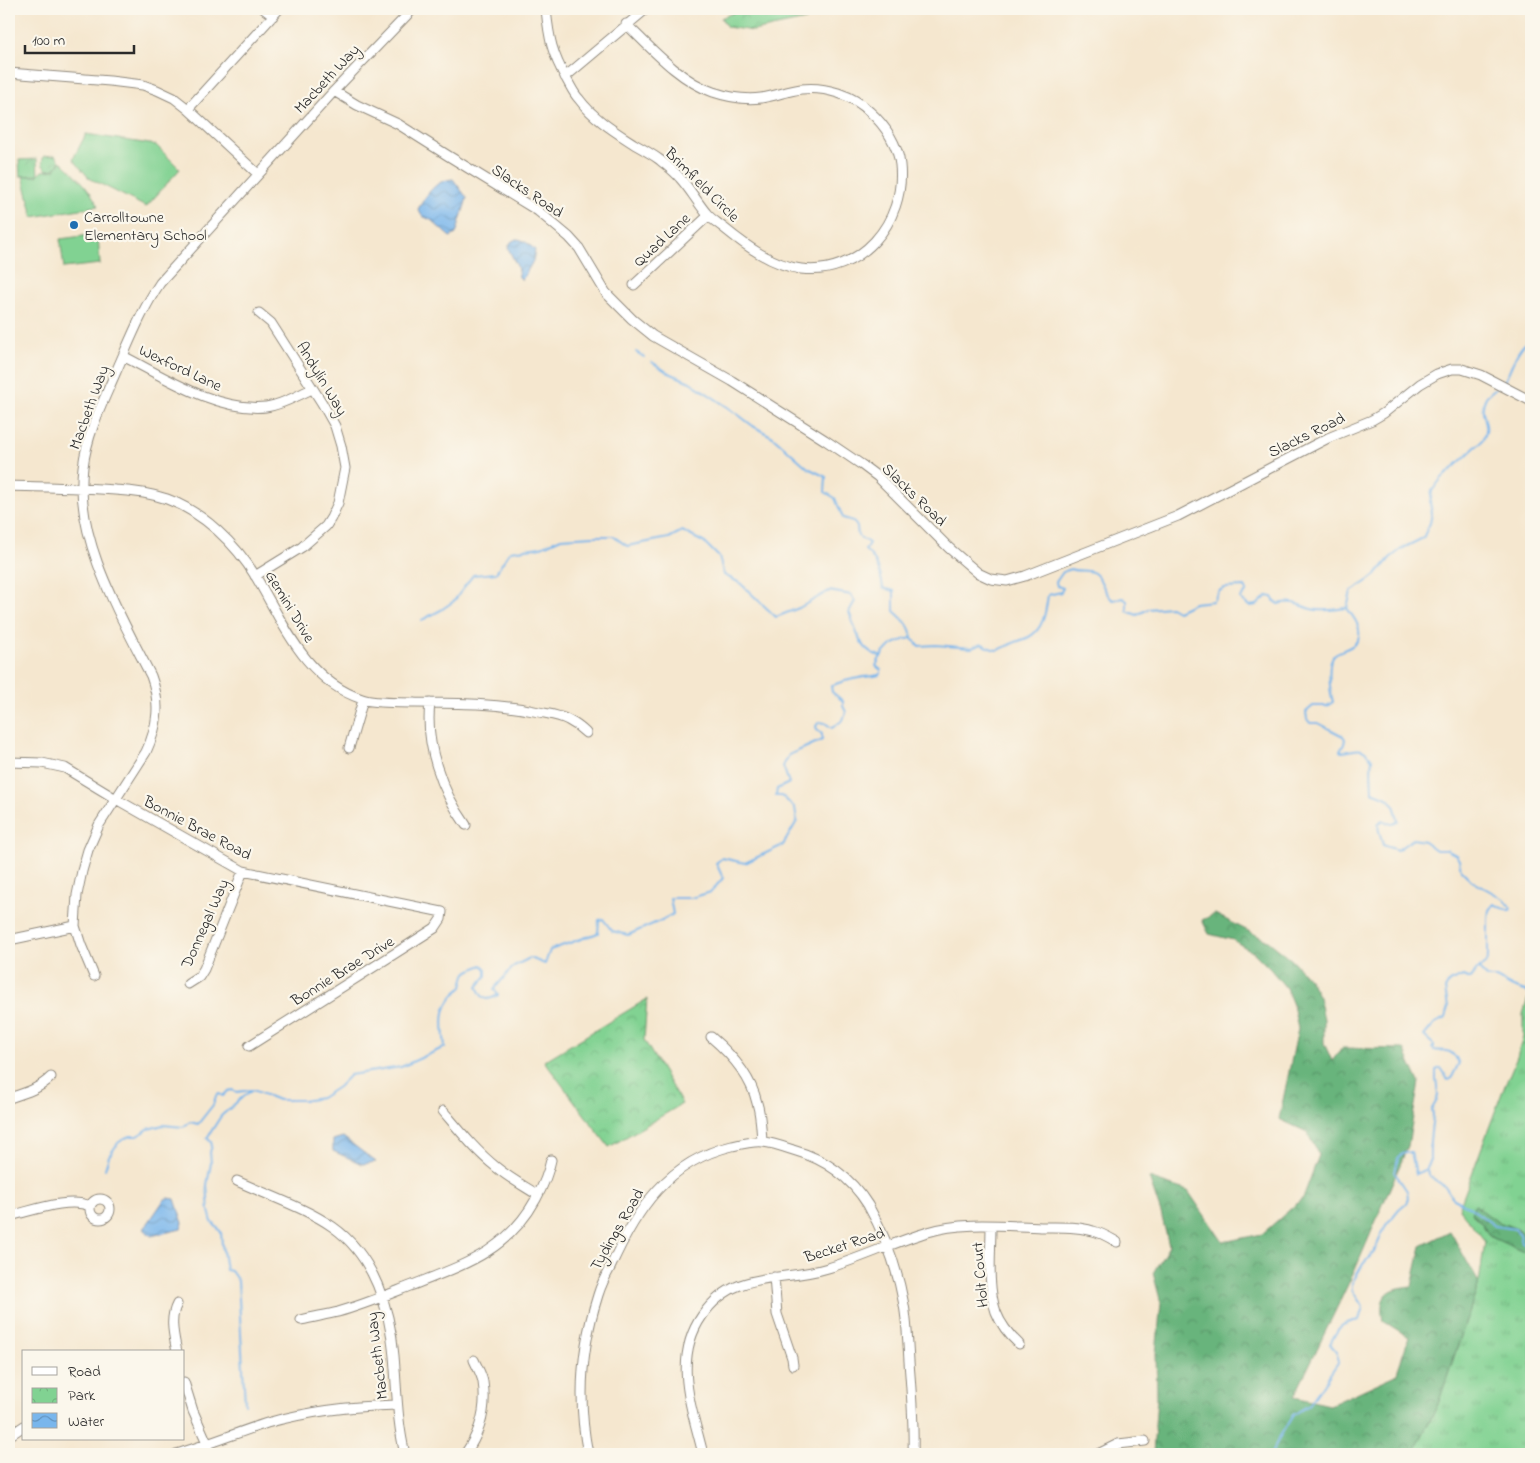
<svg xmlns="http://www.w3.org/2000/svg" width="1540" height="1463" font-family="'Indie Flower',sans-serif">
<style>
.grass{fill:url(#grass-tufts);stroke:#567e5e}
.forest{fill:url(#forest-crowns);stroke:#4a7054}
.park{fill:url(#park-crowns);stroke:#567e5e}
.garden{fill:#81d292;stroke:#567e5e}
.water{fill:url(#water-waves);stroke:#52708c}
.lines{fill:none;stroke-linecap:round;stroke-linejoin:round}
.stream{stroke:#79b6ec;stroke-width:2}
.minor-casing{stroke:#90897d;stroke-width:11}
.minor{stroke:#fff;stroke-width:9}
.poi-dot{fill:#1f6fb2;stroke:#fbf7ec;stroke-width:2}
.labels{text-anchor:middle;stroke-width:4.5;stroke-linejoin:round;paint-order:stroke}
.street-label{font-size:16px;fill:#2b2b2b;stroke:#fbf7ec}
.poi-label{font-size:16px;fill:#2b2b2b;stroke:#fbf7ec;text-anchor:start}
</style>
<defs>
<pattern id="grass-tufts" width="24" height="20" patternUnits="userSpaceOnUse" patternTransform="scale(1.25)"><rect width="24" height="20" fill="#81d292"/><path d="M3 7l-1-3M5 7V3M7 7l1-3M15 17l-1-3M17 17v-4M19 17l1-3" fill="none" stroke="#70b47e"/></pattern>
<pattern id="forest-crowns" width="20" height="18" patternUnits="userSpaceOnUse" patternTransform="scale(1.25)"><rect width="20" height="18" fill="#68b47c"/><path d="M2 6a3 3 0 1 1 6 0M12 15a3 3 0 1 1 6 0" fill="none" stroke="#569366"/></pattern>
<pattern id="park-crowns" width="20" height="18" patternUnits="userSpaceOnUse" patternTransform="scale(1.25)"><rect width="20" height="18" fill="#81d292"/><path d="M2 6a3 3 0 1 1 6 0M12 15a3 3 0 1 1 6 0" fill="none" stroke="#70b47e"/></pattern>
<pattern id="water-waves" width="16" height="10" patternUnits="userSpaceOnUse" patternTransform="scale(1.25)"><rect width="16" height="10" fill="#79b6ec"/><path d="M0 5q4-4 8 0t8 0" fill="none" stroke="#6394bf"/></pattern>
</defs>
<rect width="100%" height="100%" fill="#fbf7ec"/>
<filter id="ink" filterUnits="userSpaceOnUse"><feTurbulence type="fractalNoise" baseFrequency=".02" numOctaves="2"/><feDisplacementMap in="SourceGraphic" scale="10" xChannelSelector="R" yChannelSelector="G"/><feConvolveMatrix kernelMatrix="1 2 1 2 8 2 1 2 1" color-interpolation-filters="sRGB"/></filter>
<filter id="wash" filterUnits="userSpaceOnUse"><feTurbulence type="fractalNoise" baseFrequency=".0096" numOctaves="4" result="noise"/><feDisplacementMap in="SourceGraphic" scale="20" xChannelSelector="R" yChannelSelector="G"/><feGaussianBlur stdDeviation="1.12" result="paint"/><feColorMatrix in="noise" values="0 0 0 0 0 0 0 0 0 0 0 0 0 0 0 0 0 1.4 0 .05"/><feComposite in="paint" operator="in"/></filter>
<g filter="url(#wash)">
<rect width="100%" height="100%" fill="#f5e7cf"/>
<path class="grass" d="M1528,998L1531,999V1245L1520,1230L1496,1221L1476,1206L1471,1213L1482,1223L1489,1236L1530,1255L1531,1260V1454H1413L1438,1404L1479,1283L1485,1241L1459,1209L1503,1090L1517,1057L1523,1037V1014Z"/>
<path class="forest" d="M1215,914L1268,941L1292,960L1309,979L1319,997L1324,1019V1043L1332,1061L1342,1048L1404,1049L1419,1082L1408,1146L1355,1270L1294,1397L1330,1405L1396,1375L1409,1337L1383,1321C1378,1296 1387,1288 1412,1286L1421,1246L1450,1231L1479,1283L1438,1404L1413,1454H1153L1157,1397L1156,1353L1161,1303L1153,1273L1169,1246L1161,1213L1149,1178L1188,1191L1223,1242L1262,1234L1303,1198L1319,1155L1307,1132L1279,1119L1298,1029L1293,1005L1286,988L1271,970L1254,953L1233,940L1209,934L1202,920Z
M1475,1205L1496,1221L1520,1230L1531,1245V1260L1530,1255L1489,1236L1482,1223L1471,1213Z"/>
<path class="park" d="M742,9H816L815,18L753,31L727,27L721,18Z
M55,155L60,161L55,169L47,170C42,165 41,163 44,156Z
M37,159L38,175L20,176L19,160Z
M647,999L644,1040L682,1104L609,1147L544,1061Z"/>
<path class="garden" d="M86,134L156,145L180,169L146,207L89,178L73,159Z
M61,161C77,177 88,185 98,206L33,217L23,176H37L42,171L55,170Z
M98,234L100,264L64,268L60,239Z"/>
<path class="water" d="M453,179L467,198L456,234L450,237L431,220L422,216L418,209C428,193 434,181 453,179Z
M516,239C524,239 530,245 535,250L533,261L522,280L519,277L517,266L508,248L511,242Z
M343,1137L376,1162L362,1164L333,1151V1140Z
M168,1198L175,1199L183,1223L181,1229L151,1236L144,1229L164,1200Z"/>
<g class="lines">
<path class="stream" d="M636,352L644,357
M652,362L667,372L690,382L732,410L753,426L773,437L808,468L826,477L825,492L835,498L843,518L853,521L857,527L858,536L869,543L865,550C877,559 881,574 883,588L894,591V611C903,619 911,626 912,638
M1502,383L1505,380C1512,366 1517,347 1531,339
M422,620L441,610L454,601L473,575L496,573L510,551L541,547L561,538L593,536H613L627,546L669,538L682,531L705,543L719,557L724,575L740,583L776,617L799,608L829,591L851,595L855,601L849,612C856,629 859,651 880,656
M1480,970L1488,978H1496L1513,987L1531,993
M105,1169L109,1156L118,1143L125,1138L131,1136H137L148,1129L163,1125L183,1127L190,1122L198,1124L213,1105L216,1096L219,1094L223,1096L228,1091L232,1090L237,1092L251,1090
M1427,1170L1428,1175L1444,1186L1454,1199L1468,1206L1495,1226L1515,1229L1520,1234L1522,1243L1531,1248
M245,1404L238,1281L231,1271L226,1270L222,1245L221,1232L212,1222L209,1211L207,1185L211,1163L210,1152L212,1146L211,1142L207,1138L221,1116L245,1095L253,1090L278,1100H309L321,1098L338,1087L350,1075L401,1067L445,1047C442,1019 439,1006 462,987C466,967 466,973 482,965L486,969V976L477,987L482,996L487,999L492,998L498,995L494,989L514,966L530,958L545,964L550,950L598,933L599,920L603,919L612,931L628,935L662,920L673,914L670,898H691L711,892L723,878L716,863L722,858L745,863L783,845L797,821L795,808L782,796H776L777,789L789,783L783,766L789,755L822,740V734L817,730L816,726L819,722L825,723L832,728L843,720L846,712L843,706V701L832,692L831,686C841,681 852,679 864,677C870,676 875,677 881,674V670L876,666C883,649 894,641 912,638L919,646L936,645L971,648L982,644C998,652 995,652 1011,644C1017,641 1023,640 1029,637C1044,629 1046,610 1048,595L1061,592L1063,588L1057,586L1056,582L1063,572L1070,569C1078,572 1087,569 1094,573C1103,579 1103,593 1113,600L1123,598L1127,601V611L1137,615L1148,609L1170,607L1177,611L1194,603L1213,601L1219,591L1225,588L1245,587L1247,591L1240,599L1249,606L1257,605L1267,596L1272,597L1275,602L1279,604C1292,600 1299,605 1311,609C1322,612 1336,609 1347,608
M1271,1454L1279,1438L1293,1415L1309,1405L1339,1361L1336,1351L1330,1344C1339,1327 1338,1324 1359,1320L1363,1307L1352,1290V1283L1363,1264L1374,1252L1386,1225L1399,1209L1406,1203L1408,1198L1407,1191L1395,1173L1398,1157L1402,1154L1411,1152L1416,1174L1426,1169L1430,1162V1141L1433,1115L1432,1109L1437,1100L1438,1094L1436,1079V1070L1441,1068L1445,1074L1446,1079L1449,1080L1452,1077L1459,1063C1449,1048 1451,1052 1434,1050L1432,1048L1434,1047V1045L1424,1036L1435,1023L1445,1018L1448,1007L1445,989L1449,982L1463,976L1470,979L1477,970L1485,964L1488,957V918L1489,910L1494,904L1507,910H1510L1511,908L1504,899L1472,881L1461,870L1459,860L1456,855L1447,850H1436L1424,841L1413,839L1397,850L1383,845L1379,831L1378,825L1383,820C1389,824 1393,826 1398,821C1395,801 1391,798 1372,792C1372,781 1370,770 1372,759C1361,745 1359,750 1342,752L1340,751L1344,744L1345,739L1343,736L1318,723H1310L1307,719L1306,712L1313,706H1327L1333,702C1330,692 1326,661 1335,654C1342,649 1357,648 1359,636C1361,625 1352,616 1347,608L1351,592L1376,575L1390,558L1403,548L1423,538L1430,523L1432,513L1430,503L1432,491L1441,479L1483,440C1493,420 1476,416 1486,397C1489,393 1494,390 1498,386"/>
</g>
</g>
<g filter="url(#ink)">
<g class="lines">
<defs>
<path id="minor" d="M264,9L273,16
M546,9C549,39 552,54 567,80C571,87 574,94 579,99C593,118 614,131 634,144C643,149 652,154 660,160C667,166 674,171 680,178C690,189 697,202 707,214C711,219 718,223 724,228C746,246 772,265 801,269C860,276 906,222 900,165C898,145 885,125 870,112C853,95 825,86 801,89C787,91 775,96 761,98C746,100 728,97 713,92C680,81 651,48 626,24
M9,73L110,81L143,85L157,90L174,98L188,109L258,174
M565,77L646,9
M334,91L357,105L398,124L447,155L538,211L569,237L579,248L606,293L632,319L653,336L732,381L825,440L862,465L878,477L949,548L978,573L991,579L1007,581L1025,576L1178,516L1328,438L1372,420L1384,413L1420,384L1437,374L1452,369H1462L1481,375L1531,401
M188,109L279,9
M634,285L708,216
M123,356C164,377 218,412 266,407C282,405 298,395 312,389
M9,486C44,487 79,487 115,490C132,491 150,493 167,499C203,512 236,544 256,577C284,624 305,680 362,699C376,704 399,702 415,703C456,703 498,703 539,712C549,714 559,715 568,720C574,723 581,728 586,733
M255,576L302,547L326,526L331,518L338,503L345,468L341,446L335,426L322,403L271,323L259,313
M430,703C425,745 441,790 466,825
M349,748L363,700
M9,762L42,763L65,768L116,799L243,871L442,912L441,919L435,928L249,1046
M9,940L75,926
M94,976L81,945L75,926L77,895L82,871L88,850L99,825L146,752C158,726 161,703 151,676C120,615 74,537 83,467C87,434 102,404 115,374C129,343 141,311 160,283L334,91L413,9
M188,984L199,977L204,969L243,871
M711,1037C731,1054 751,1076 757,1103C761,1115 761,1129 762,1141
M9,1098C25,1093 39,1089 51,1077
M443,1111C460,1131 476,1151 496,1167C509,1178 524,1186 538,1195
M237,1181C267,1195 306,1208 333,1227C374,1256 390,1309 394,1356C397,1390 397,1422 405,1454
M90 1209a10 10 0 1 1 20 0a10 10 0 1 1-20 0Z
M9,1216C32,1211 68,1197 90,1206
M991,1226C991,1253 987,1285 996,1312C1001,1325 1009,1335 1019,1344
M774,1277L777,1314L792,1358L793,1365
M301,1320C313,1317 326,1315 338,1312C363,1305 387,1295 410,1286C463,1265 507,1252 536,1199C543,1186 548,1175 551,1160
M177,1352C174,1336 169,1319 177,1304
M184,1382L193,1411L208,1445
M9,1436L24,1426
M176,1454C207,1445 236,1433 267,1423C309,1411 353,1406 397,1405
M465,1454C480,1433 487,1408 483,1382C482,1375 477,1367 474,1360
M588,1454C577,1399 581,1348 598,1295C601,1285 606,1275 611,1266C636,1210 668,1161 732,1146C741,1144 754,1141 763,1142C773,1143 784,1147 793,1150C825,1159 850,1176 868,1205C885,1235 898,1271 904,1305C908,1328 908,1352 910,1375C912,1402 914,1428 913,1454
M703,1454C692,1408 672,1359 702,1316C735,1268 780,1283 828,1268C862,1258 894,1242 928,1232C963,1221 1004,1226 1041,1227C1058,1227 1077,1226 1093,1231C1102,1233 1110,1238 1117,1242
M1098,1454L1118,1444L1145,1441"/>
</defs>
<use href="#minor" class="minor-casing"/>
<use href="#minor" class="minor"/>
</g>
</g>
<circle class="poi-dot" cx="74" cy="225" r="5"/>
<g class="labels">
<g class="street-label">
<text transform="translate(326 78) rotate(-47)" y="6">Macbeth Way</text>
<text transform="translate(703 184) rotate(45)" y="6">Brimfield Circle</text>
<text transform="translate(528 190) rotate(34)" y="6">Slacks Road</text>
<text transform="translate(661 239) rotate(-43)" y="6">Quad Lane</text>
<text transform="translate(181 367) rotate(25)" y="6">Wexford Lane</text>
<text transform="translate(323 378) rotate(59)" y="6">Andylin Way</text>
<text transform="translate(88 407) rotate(-70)" y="6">Macbeth Way</text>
<text transform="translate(1306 434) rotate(-26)" y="6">Slacks Road</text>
<text transform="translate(915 494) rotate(44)" y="6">Slacks Road</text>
<text transform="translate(291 606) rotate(59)" y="6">Gemini Drive</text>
<text transform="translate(198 827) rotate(28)" y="6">Bonnie Brae Road</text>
<text transform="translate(204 923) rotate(-66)" y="6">Donnegal Way</text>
<text transform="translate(342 970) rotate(-32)" y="6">Bonnie Brae Drive</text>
<text transform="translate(616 1229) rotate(-60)" y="6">Tydings Road</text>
<text transform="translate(844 1244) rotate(-18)" y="6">Becket Road</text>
<text transform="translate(979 1275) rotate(-95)" y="6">Holt Court</text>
<text transform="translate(376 1356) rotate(-97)" y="6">Macbeth Way</text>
</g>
<g class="poi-label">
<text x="84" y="222">Carrolltowne<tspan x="84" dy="18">Elementary School</tspan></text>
</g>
</g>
<rect width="1540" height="1463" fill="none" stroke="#fbf7ec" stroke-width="30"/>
<rect x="22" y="1350" width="162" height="90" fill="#fbf7ec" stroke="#a8a59f"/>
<rect x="32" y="1367" width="25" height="8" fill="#ffffff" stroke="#a8a59f"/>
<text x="68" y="1376" font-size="15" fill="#2b2b2b">Road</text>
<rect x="32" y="1388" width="25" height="15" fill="url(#park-crowns)" stroke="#a8a59f"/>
<text x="68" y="1400" font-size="15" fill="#2b2b2b">Park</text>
<rect x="32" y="1413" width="25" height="15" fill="url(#water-waves)" stroke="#a8a59f"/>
<text x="68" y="1426" font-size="15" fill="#2b2b2b">Water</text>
<path d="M25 45v8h109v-8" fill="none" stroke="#2b2b2b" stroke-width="2.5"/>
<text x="32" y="45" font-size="15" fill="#2b2b2b" stroke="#fbf7ec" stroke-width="4" paint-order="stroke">100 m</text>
</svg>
